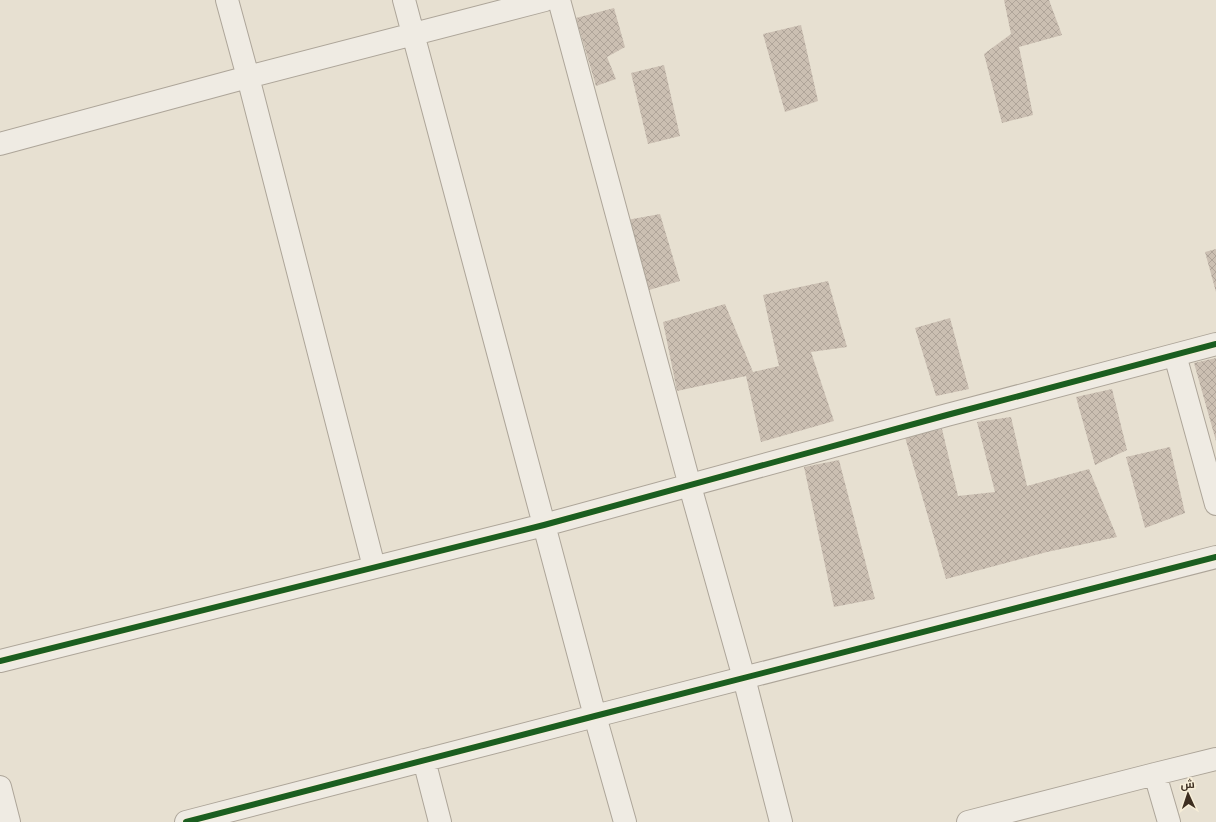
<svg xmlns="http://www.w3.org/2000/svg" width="1216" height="822" font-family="Merriweather,Cairo,serif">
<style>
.building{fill:url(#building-cross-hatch)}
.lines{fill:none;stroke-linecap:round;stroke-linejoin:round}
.minor-casing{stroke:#ada599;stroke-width:24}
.minor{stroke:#efebe3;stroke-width:22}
.cycleway-casing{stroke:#f7eed8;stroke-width:8}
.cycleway{stroke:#1b5e20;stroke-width:6}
</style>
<defs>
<pattern id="building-cross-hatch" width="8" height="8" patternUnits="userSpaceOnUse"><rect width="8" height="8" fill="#cbbfb2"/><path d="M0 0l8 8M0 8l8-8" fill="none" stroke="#afa499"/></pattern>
</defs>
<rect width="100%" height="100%" fill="#e7e0d1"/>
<path class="building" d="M1004,0H1049L1062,35L1019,47L1033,115L1002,123L984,54L1011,34Z
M614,8L625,47L607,57L616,79L596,86L576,18Z
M801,25L818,101L785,112L763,34Z
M664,65L680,136L648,144L631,73Z
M660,214L680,281L649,290L627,220Z
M1216,249V292L1205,252Z
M828,281L847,347L811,352L834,421L761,442L746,376L677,391L663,322L725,304L753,372L779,366L763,295Z
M950,318L969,389L936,396L915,328Z
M1216,358V441L1194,363Z
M1112,389L1127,450L1095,465L1076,397Z
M1011,417L1027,486L1089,469L1117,537L1047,552L946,579L905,437L942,429L958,496L995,492L977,422Z
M1170,447L1185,513L1145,528L1126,457Z
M839,460L875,599L834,607L804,467Z"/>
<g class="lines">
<defs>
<path id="minor" d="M227,0L248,77L374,567
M404,0L595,716L625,822
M559,0L690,486L744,678L781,822
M0,144L248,77L545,0
M1175,355L1216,504
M0,661L544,525L947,415L1216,344
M424,760L440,822
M1155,774L1169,822
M0,787L9,822
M186,822L595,716L1216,557
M968,822L1155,774L1216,759"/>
</defs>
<use href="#minor" class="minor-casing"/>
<use href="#minor" class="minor"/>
<defs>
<path id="cycleway" d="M0,661L544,525L947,415L1216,344
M186,822L595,716L1216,557"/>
</defs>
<use href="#cycleway" class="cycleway-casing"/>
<use href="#cycleway" class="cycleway"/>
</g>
<g transform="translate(1188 794) rotate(357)" stroke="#f7eed8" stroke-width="3" paint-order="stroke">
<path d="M0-3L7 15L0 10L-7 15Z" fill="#3d2e20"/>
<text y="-6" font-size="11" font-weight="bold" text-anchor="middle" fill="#3d2e20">ش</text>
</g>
</svg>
